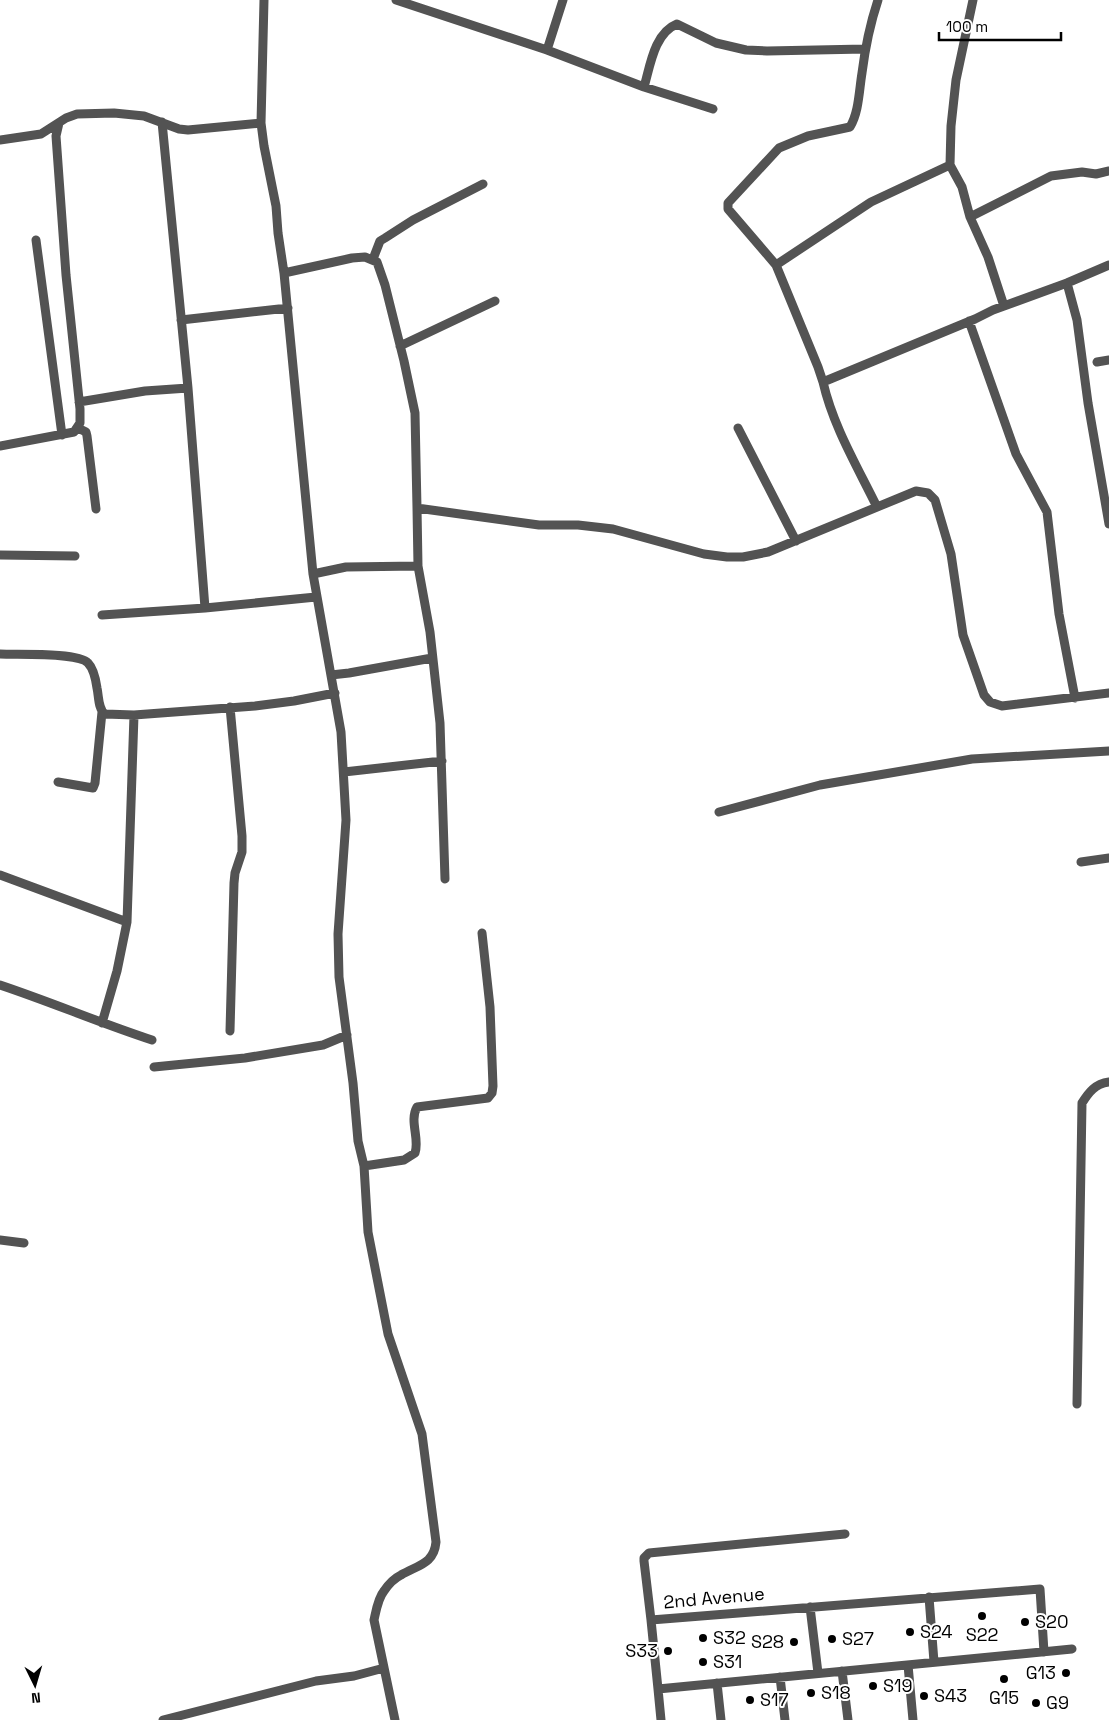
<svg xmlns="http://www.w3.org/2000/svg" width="1109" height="1720" font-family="'Space Grotesk',sans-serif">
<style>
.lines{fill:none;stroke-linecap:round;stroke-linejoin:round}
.minor{stroke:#535353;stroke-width:9}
.poi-dot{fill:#000;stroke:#fff;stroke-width:2}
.labels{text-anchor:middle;stroke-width:4;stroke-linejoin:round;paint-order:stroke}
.street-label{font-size:18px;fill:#000;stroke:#fff}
.poi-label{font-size:18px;fill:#000;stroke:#fff;text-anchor:start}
</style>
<rect width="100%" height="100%" fill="#fff"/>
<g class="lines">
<path class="minor" d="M264,0L261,123L264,146L276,206L278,233L284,273L313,574L341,732L346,820L338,934L339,977L353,1083L358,1141L364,1166L368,1232L388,1334L422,1434L436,1542C434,1564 418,1565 401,1575C395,1578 388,1585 384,1591C378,1598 376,1611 374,1620L395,1720
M396,0L547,50L644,87L713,109
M973,0L956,80L951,126L950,165L962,187L970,217L988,257L1004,306
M547,50L563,0
M644,87C650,67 654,33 677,24L716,43L746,50L767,51L865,49
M0,140L41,134L66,118L77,114L114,113L144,116L179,129L188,130L261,123
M970,217L1051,176L1082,172L1096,174L1109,171
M36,240L62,435
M373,259L380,241L385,238L413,220L483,184
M776,265L871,202L950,165
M284,273L352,258L365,257L377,262L385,285L404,361L415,413L417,508
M1067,283L1077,320L1088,403L1109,524
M181,320L288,308
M969,321L1016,454L1047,512L1059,614L1075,698
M400,346L495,301
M1097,362L1109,360
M823,382L818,367L776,265L728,209V203L779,148L808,136L850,127C859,112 859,91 862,73C865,49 870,24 878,0
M188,388L205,608L316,597
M79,402L145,391L188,388L162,122
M78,428L86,432L87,436L96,509
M738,428L796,541
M0,446L74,432L80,423V409L66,275L56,136L59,123
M877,507C857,466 833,426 823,382L975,319L993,310L1067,283L1109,265
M0,555L75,556
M313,574L346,567L418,566
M102,615L205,608
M0,654C17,655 78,652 88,663C94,669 96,681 97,688C99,697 98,709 105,714L134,715L255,706L294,701L335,693
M331,675L349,673L432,658
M230,707L242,836V852L235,873L234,883L230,1031
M344,772L442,761
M58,782L93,788L95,783L102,712
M719,812L820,785L972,759L1109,751
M1081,862L1109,858
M0,875L127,922
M445,879L440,723L430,632L418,566L417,508L539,525H578L613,529L704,554L727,557H743L768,552L916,491L928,493L935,500L951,554L963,635L984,695L990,702L1002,706L1109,693
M0,985C51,1002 100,1023 152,1040
M102,1023L117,971L127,922L134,715
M154,1067L245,1058L323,1045L347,1035
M364,1166L404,1160L415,1153C420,1139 409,1121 417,1107L488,1098L492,1093L493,1086L490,1007L482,933
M0,1240L24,1243
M1077,1404L1082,1103C1089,1092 1095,1084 1109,1082
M929,1597L934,1662
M810,1607L818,1673
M651,1620L644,1561V1558L649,1553L845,1534
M1044,1652L1040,1589L651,1620L658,1689L1072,1649
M908,1665L913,1720
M842,1671L848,1720
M780,1677L785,1720
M717,1683L721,1720
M658,1689L661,1720
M163,1720L316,1681L354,1676L384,1668"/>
</g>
<g class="poi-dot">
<circle cx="982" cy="1616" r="5"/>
<circle cx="1025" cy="1622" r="5"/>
<circle cx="910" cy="1632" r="5"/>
<circle cx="703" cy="1638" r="5"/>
<circle cx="832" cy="1639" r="5"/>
<circle cx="794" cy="1642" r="5"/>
<circle cx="668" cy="1651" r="5"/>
<circle cx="703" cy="1662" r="5"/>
<circle cx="1066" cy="1673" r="5"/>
<circle cx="1004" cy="1679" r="5"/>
<circle cx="873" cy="1686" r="5"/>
<circle cx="811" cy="1693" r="5"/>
<circle cx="924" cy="1696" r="5"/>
<circle cx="750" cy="1700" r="5"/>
<circle cx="1036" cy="1703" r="5"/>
</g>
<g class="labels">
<g class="street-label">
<text transform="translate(714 1598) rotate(-5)" y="6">2nd Avenue</text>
</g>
<g class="poi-label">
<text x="1035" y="1628">S20</text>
<text x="920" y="1638">S24</text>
<text x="982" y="1641" text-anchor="middle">S22</text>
<text x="713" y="1644">S32</text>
<text x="842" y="1645">S27</text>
<text x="784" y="1648" text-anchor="end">S28</text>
<text x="658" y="1657" text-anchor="end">S33</text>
<text x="713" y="1668">S31</text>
<text x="1056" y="1679" text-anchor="end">G13</text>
<text x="883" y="1692">S19</text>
<text x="821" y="1699">S18</text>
<text x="934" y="1702">S43</text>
<text x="1004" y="1704" text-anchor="middle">G15</text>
<text x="760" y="1706">S17</text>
<text x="1046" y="1709">G9</text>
</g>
</g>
<g transform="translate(35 1685) rotate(175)" stroke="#ffffff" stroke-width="4" paint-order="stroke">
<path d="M0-4L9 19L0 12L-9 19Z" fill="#000000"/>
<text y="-8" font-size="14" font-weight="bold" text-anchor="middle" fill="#000000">N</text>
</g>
<path d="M939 32v8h122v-8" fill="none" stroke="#000000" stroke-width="2.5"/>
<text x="946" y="32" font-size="15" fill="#000000" stroke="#ffffff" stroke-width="4" paint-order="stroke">100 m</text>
</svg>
